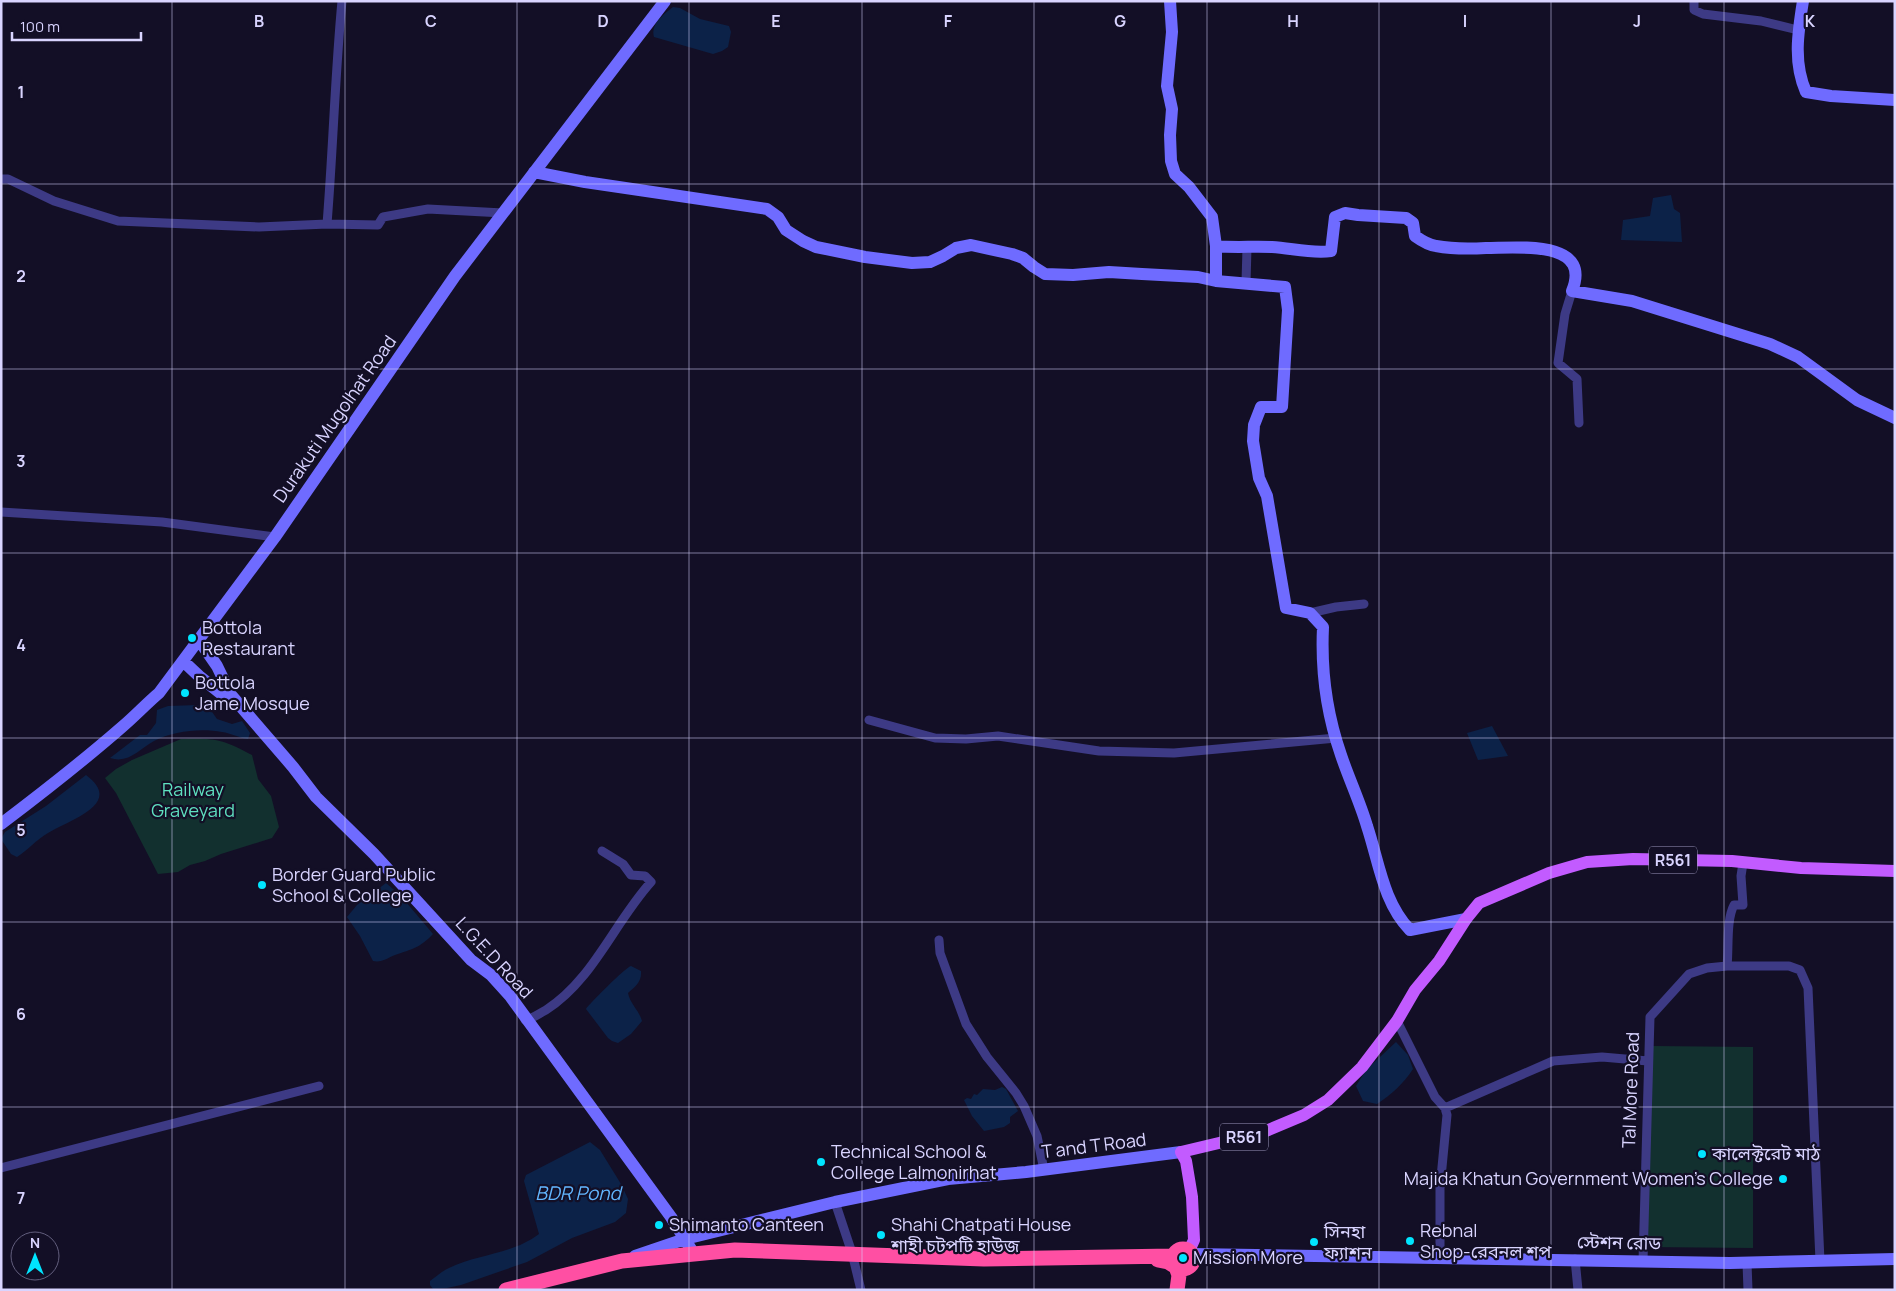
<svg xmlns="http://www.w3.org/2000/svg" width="1896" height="1291" font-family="Manrope,'Noto Sans Bengali',sans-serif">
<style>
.green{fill:#12302f}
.water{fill:#0c2248}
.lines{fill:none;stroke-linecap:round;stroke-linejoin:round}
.street{stroke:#3d3a85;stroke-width:9}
.secondary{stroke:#6f6bff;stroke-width:12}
.primary{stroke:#c25bff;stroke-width:12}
.highway{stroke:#ff4fa3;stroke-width:15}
.grid{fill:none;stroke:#d9d4ff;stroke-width:1;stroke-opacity:0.55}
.poi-dot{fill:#00e5ff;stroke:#130f26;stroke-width:2}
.labels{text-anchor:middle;stroke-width:4.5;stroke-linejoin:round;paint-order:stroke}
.shield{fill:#130f26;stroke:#9e99be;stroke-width:1}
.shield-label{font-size:16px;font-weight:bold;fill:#d9d4ff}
.street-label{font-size:18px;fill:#d9d4ff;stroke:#130f26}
.poi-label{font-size:18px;fill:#d9d4ff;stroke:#130f26;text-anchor:start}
.park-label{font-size:18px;fill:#5fe0c0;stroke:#130f26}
.water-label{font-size:19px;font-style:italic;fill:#62b6ff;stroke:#130f26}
.grid-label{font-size:16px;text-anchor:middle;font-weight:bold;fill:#d9d4ff;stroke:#130f26;stroke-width:4.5;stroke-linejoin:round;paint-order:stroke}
</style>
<rect width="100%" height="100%" fill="#130f26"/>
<path class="green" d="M181,739C215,738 222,739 252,755L258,779L271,796L279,827L272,838L221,854L205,861L190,865L178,872L158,874L116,793L105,778L116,769L132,760Z
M1652,1046L1753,1047V1248L1647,1247Z"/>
<path class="water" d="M673,7L680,8L700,19L729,26L731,32L728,47L722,51L713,54L654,37C650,24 664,14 673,7Z
M1671,195L1674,209L1680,213L1682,242L1621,240L1623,220L1650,216L1653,198Z
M198,705L210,709L217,719L232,724L242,721L250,733L248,739C239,738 231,733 222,732C201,728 173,731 154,741C139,749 129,764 110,758L140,735H147L156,723L157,710L168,706Z
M1492,726L1508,756L1478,760L1467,733Z
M86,775C125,804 69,820 48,833C36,840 28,850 17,857L11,854L1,839L5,832L46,806Z
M386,883L400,895L433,934C420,948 412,949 395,955C387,958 382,963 373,961L360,936L347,917L357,905Z
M631,966L641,971C642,982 635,987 628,993C630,1004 639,1010 642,1021L631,1034L618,1043L612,1041L608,1038L586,1009C588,1005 626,967 631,966Z
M1396,1042L1408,1055L1413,1069C1403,1084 1392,1094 1377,1104L1363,1101L1356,1086L1366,1070Z
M1002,1087L1006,1089L1018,1111L1010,1117V1123L1004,1127L984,1131L972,1116L964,1100L967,1098L971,1099L974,1094L977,1095L983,1089L995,1090Z
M590,1142L600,1150L621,1184L628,1199L626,1213L615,1222L572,1238L527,1262L461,1285L447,1288L433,1289L430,1285V1281C436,1277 442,1271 449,1268C478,1254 513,1254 539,1234L524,1181L526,1175Z"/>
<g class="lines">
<path class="street" d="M1694,1V10L1703,14L1761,21L1798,30
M1,179H8L54,201L118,221L259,227L327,224L378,225L383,217L428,209L503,213
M327,224C333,150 335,75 342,1
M1246,282L1247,248
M1572,291L1565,314L1558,363L1577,379L1579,423
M1,512L162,522L275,537
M1310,613L1336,607L1364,604
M869,720L935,738L966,739L998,736L1099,751L1174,753L1336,738
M939,940L940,953L966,1024L987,1057L1016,1093L1024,1106L1037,1136L1044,1170
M1727,966C1729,948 1726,920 1734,905H1743L1741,876L1743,863
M525,1020C534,1018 538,1014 546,1010C593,980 614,923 651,882L645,876L631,875L623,864L602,851
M1397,1021L1435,1097L1445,1108L1447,1115L1440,1188V1258
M1445,1108L1553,1061L1602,1057L1648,1061
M1,1168L319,1086
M835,1202L852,1253L861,1290
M1575,1259L1578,1290
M1643,1261L1650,1017L1689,974L1707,968L1727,966H1789L1800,970L1808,988L1820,1261
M1747,1263L1748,1290"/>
<path class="secondary" d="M1170,1L1172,32L1167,86L1172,109L1170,135L1171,161L1175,174L1189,187L1212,217L1216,246V281
M1803,1C1798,32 1793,63 1806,92L1831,96L1895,100
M534,172L585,182L767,209L778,217L786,230L803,241L816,247L865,257L912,263L930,262L943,256L956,248L971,245L1012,254L1023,258L1034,267L1045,274L1073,275L1109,272L1142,274L1198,277L1216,281L1285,287L1288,310L1282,407H1261L1254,425L1253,441L1259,478L1267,496L1286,608L1310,613L1323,627C1321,669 1327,715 1341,755C1349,779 1360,802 1367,826C1379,862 1383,902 1410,930L1466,919
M1216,246C1235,248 1253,246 1272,247C1291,248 1312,254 1331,251L1335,217L1345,213L1358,215L1406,218L1413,223L1415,236C1422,241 1428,245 1436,246C1452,249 1470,249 1486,248C1516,248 1593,239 1572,291L1632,301L1770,344L1798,357L1857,400L1895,418
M199,640L217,666L231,695L293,767L316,797L374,854L471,960L491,975L510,996L671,1217L694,1254
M183,661L199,676L224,696L231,695
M1,824C42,793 83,761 122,727C135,716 146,704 159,693L275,537L455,276L665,1
M1192,1254L1730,1263L1895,1259
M635,1256L685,1239L835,1202L948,1179L1026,1172L1181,1152"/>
<path class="primary" d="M1189,1251L1194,1240L1192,1197L1186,1161L1181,1152L1261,1133L1304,1115L1328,1100L1362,1067L1397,1021L1415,990L1439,961L1466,919L1479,903L1549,873L1587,862L1633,859L1732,861L1801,868L1895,871"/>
<path class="highway" d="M1173 1259a10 10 0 1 1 20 0a10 10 0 1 1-20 0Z
M1158,1260L1168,1262L1176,1267L1179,1275L1177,1290
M506,1290L622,1261L735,1250L984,1259L1173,1256"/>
</g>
<path class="grid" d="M172,1V1290M345,1V1290M517,1V1290M689,1V1290M862,1V1290M1034,1V1290M1207,1V1290M1379,1V1290M1551,1V1290M1724,1V1290M1,184H1895M1,369H1895M1,553H1895M1,738H1895M1,922H1895M1,1107H1895"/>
<g class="poi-dot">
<circle cx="192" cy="638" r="5"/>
<circle cx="185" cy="693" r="5"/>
<circle cx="262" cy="885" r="5"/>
<circle cx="1702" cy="1154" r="5"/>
<circle cx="821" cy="1162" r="5"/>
<circle cx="1783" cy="1179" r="5"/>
<circle cx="659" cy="1225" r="5"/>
<circle cx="881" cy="1235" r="5"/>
<circle cx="1410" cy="1241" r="5"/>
<circle cx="1314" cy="1242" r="5"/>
<circle cx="1183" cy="1258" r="5"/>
</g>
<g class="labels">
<g class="shield">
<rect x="1649" y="846.5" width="48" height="27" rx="4"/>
<rect x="1220" y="1123.5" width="48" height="27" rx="4"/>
</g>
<g class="shield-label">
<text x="1673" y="866">R561</text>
<text x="1244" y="1143">R561</text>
</g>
<g class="street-label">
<text transform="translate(335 419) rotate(-55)" y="6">Durakuti Mugolhat Road</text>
<text transform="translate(494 958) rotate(47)" y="6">L.G.E.D Road</text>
<text transform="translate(1631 1090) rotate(-88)" y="6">Tal More Road</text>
<text transform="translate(1094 1146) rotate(-7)" y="6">T and T Road</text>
<text transform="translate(1619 1243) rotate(1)" y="6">স্টেশন রোড</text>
</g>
<g class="poi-label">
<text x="202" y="634">Bottola<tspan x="202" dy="21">Restaurant</tspan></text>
<text x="195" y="689">Bottola<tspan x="195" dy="21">Jame Mosque</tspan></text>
<text x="272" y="881">Border Guard Public<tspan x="272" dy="21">School &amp; College</tspan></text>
<text x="831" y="1158">Technical School &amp;<tspan x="831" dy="21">College Lalmonirhat</tspan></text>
<text x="1712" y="1160">কালেক্টরেট মাঠ</text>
<text x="1773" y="1185" text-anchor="end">Majida Khatun Government Women's College</text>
<text x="669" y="1231">Shimanto Canteen</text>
<text x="891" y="1231">Shahi Chatpati House<tspan x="891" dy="21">শাহী চটপটি হাউজ</tspan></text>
<text x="1420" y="1237">Rebnal<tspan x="1420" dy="21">Shop-রেবনল শপ</tspan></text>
<text x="1324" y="1238">সিনহা<tspan x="1324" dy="21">ফ্যাশন</tspan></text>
<text x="1193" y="1264">Mission More</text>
</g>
<g class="park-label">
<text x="193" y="796">Railway<tspan x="193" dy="21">Graveyard</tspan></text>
</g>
<g class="water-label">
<text x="578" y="1200">BDR Pond</text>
</g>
</g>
<g class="grid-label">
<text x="259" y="27">B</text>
<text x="431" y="27">C</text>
<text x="603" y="27">D</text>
<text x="776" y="27">E</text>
<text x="948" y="27">F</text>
<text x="1120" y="27">G</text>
<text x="1293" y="27">H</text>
<text x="1465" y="27">I</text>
<text x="1637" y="27">J</text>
<text x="1810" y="27">K</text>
<text x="21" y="98">1</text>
<text x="21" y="282">2</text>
<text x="21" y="467">3</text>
<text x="21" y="651">4</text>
<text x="21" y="836">5</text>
<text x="21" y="1020">6</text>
<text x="21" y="1204">7</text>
</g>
<rect width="1896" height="1291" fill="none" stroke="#d9d4ff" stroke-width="5"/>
<g transform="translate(35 1256)"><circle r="24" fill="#130f26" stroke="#625e7d"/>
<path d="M0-4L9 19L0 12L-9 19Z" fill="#00e5ff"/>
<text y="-8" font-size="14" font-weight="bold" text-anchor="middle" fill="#d9d4ff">N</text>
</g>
<path d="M12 32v8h129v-8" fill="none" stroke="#d9d4ff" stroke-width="2.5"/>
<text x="20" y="32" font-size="15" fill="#d9d4ff" stroke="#130f26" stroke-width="4" paint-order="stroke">100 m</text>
</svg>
